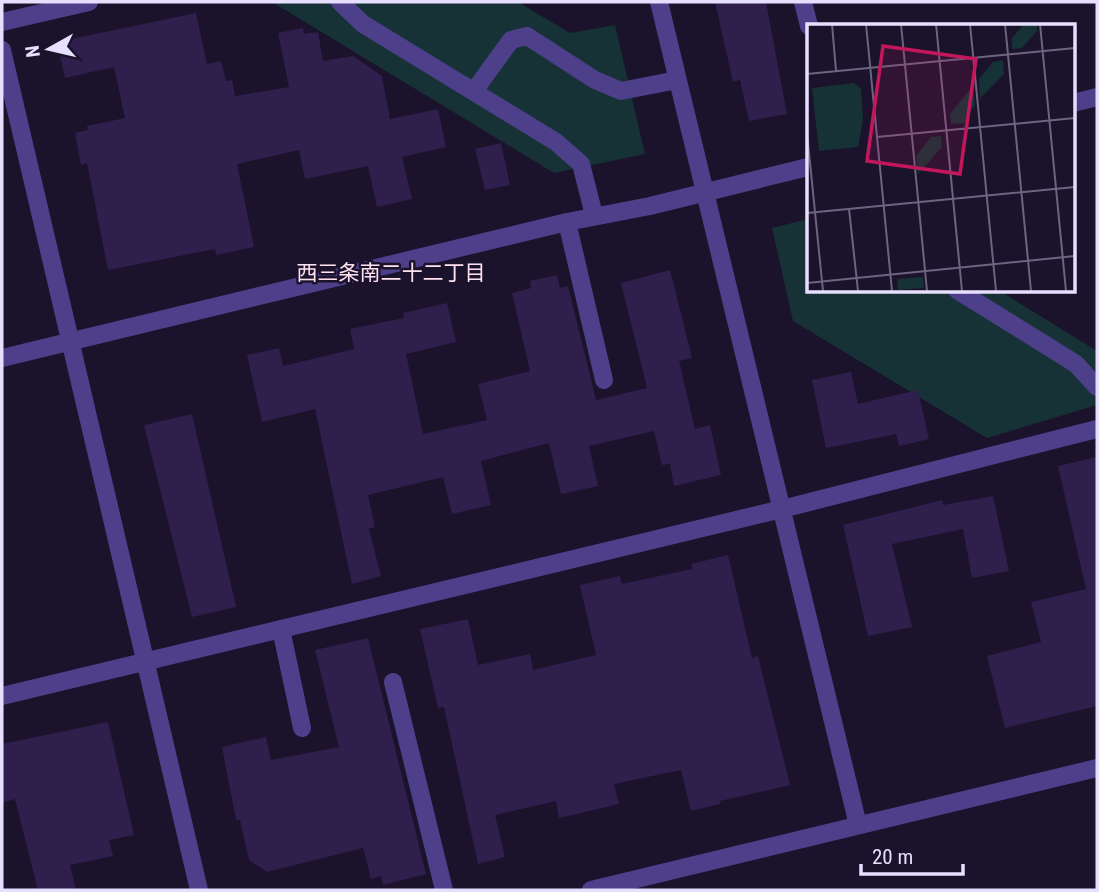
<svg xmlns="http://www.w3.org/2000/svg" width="1099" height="892" font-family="'Roboto Condensed','Noto Sans JP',sans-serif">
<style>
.green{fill:#163236}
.building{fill:#2f1f4d}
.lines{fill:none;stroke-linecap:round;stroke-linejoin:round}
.service{stroke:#4d3f8a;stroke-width:18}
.minor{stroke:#4d3f8a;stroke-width:18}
.tertiary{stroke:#4d3f8a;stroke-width:18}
.labels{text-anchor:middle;stroke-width:5;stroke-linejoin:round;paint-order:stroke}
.neighbourhood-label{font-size:21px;fill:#fee1ef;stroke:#1b122c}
.inset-road{fill:none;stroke:#6d6480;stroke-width:2}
.view{fill:#c2185b;fill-opacity:0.15;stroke:#c2185b;stroke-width:3.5}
.inset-edge{fill:none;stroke:#e7dffe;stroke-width:3.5}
</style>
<rect width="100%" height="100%" fill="#1b122c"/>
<path class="green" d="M272,2H518L570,33L615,25L645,154L554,173Z
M808,219V290L1000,291L1097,351V405L987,438L793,321L772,228Z"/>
<path class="building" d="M715,2H766L787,114L749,121L740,80L733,82Z
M196,13L207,64L221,61L226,81L232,80L235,96L289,87L278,33L303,28L304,34L318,32L323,61L353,56L382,76L390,119L438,109L446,147L402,157L412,199L377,207L368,166L305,179L299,150L237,164L254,247L216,255L215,249L108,270L87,163L81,165L75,133L88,130L87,126L125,118L114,67L65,78L57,42Z
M501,143L510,185L485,190L475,149Z
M670,270L692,358L679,361L695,429L710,425L721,475L674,486L670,464L662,465L654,431L589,446L598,486L561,494L549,443L481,461L491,505L452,514L443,477L368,495L375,527L369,529L381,576L352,584L315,409L262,422L247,355L279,348L283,366L354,349L350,329L404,318L403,313L447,303L456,342L406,354L423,434L487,420L478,384L530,371L512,293L531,288L530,281L557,275L560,288L568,286L596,400L647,388L621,283Z
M851,372L858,404L918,390L929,439L899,446L896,434L826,448L812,380Z
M192,414L236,607L192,617L144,425Z
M1097,457V706L1005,728L987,656L1041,642L1031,602L1086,589L1058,466Z
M993,496L1009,571L972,578L963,529L892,544L912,627L868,636L843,525L942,500L943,505Z
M728,555L752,658L758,656L790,785L720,801V804L691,811L681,770L614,784L619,804L559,818L556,801L495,815L505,857L478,864L444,707L438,708L420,629L468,619L478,665L530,654L533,670L596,655L580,585L620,576L622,584L692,569L691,564Z
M368,638L426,874L383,885L381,876L371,879L363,848L267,872L249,860L240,820H236L222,747L266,737L271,760L339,747L315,650Z
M108,722L134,835L109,840L113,856L70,865L76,890H38L15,799L2,803V744Z"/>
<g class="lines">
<path class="service" d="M340,2L363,24L556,142L581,164L594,215
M803,2L809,26
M474,91L511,40L527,36L595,80L621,91L677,80
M567,222L604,380
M957,290L1076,364L1097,387
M281,629L302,728
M393,682L444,890"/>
<path class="minor" d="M2,22L89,2
M2,50L199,890
M2,696L782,509L1097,429
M591,890L1097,768"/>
<path class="tertiary" d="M659,2L858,825
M1073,103L1097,97
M2,358L567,222L650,206L808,167"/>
</g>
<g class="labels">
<g class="neighbourhood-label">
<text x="391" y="280">西三条南二十二丁目</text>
</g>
</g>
<g transform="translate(807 24)">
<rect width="268" height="268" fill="#1b122c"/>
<path d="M217,0H230V7L215,24L205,25V14ZM196,36L197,50L173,74L172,55L186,38ZM47,59L54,65L56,96L51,123L12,127L5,64ZM166,62L168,81L157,99L144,100L143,90ZM134,112L135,123L111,150L109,132L124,113ZM116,253L117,264L91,266L90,255Z" fill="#163236"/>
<path class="inset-road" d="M25,0L29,47M59,0L85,267M94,0L120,267M129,0L155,267M163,0L189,267M198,0L224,267M233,0L259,267M0,50L268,24M0,109L16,267M70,113L268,94M42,185L51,267M0,189L268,163M0,259L268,232"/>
<path class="view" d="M76,22L169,35L153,150L60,137Z"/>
<rect width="268" height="268" class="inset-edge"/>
</g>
<rect width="1099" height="892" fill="none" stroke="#e7dffe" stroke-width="7"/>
<g transform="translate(49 49) rotate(262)" stroke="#1b122c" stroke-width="5" paint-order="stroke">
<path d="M0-5L12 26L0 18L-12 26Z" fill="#e7dffe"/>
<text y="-10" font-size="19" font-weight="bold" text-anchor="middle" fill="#e7dffe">N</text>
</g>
<path d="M861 864v10h102v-10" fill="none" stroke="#e7dffe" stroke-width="3.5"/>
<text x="872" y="864" font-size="21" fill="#e7dffe" stroke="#1b122c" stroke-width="5" paint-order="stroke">20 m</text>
</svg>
